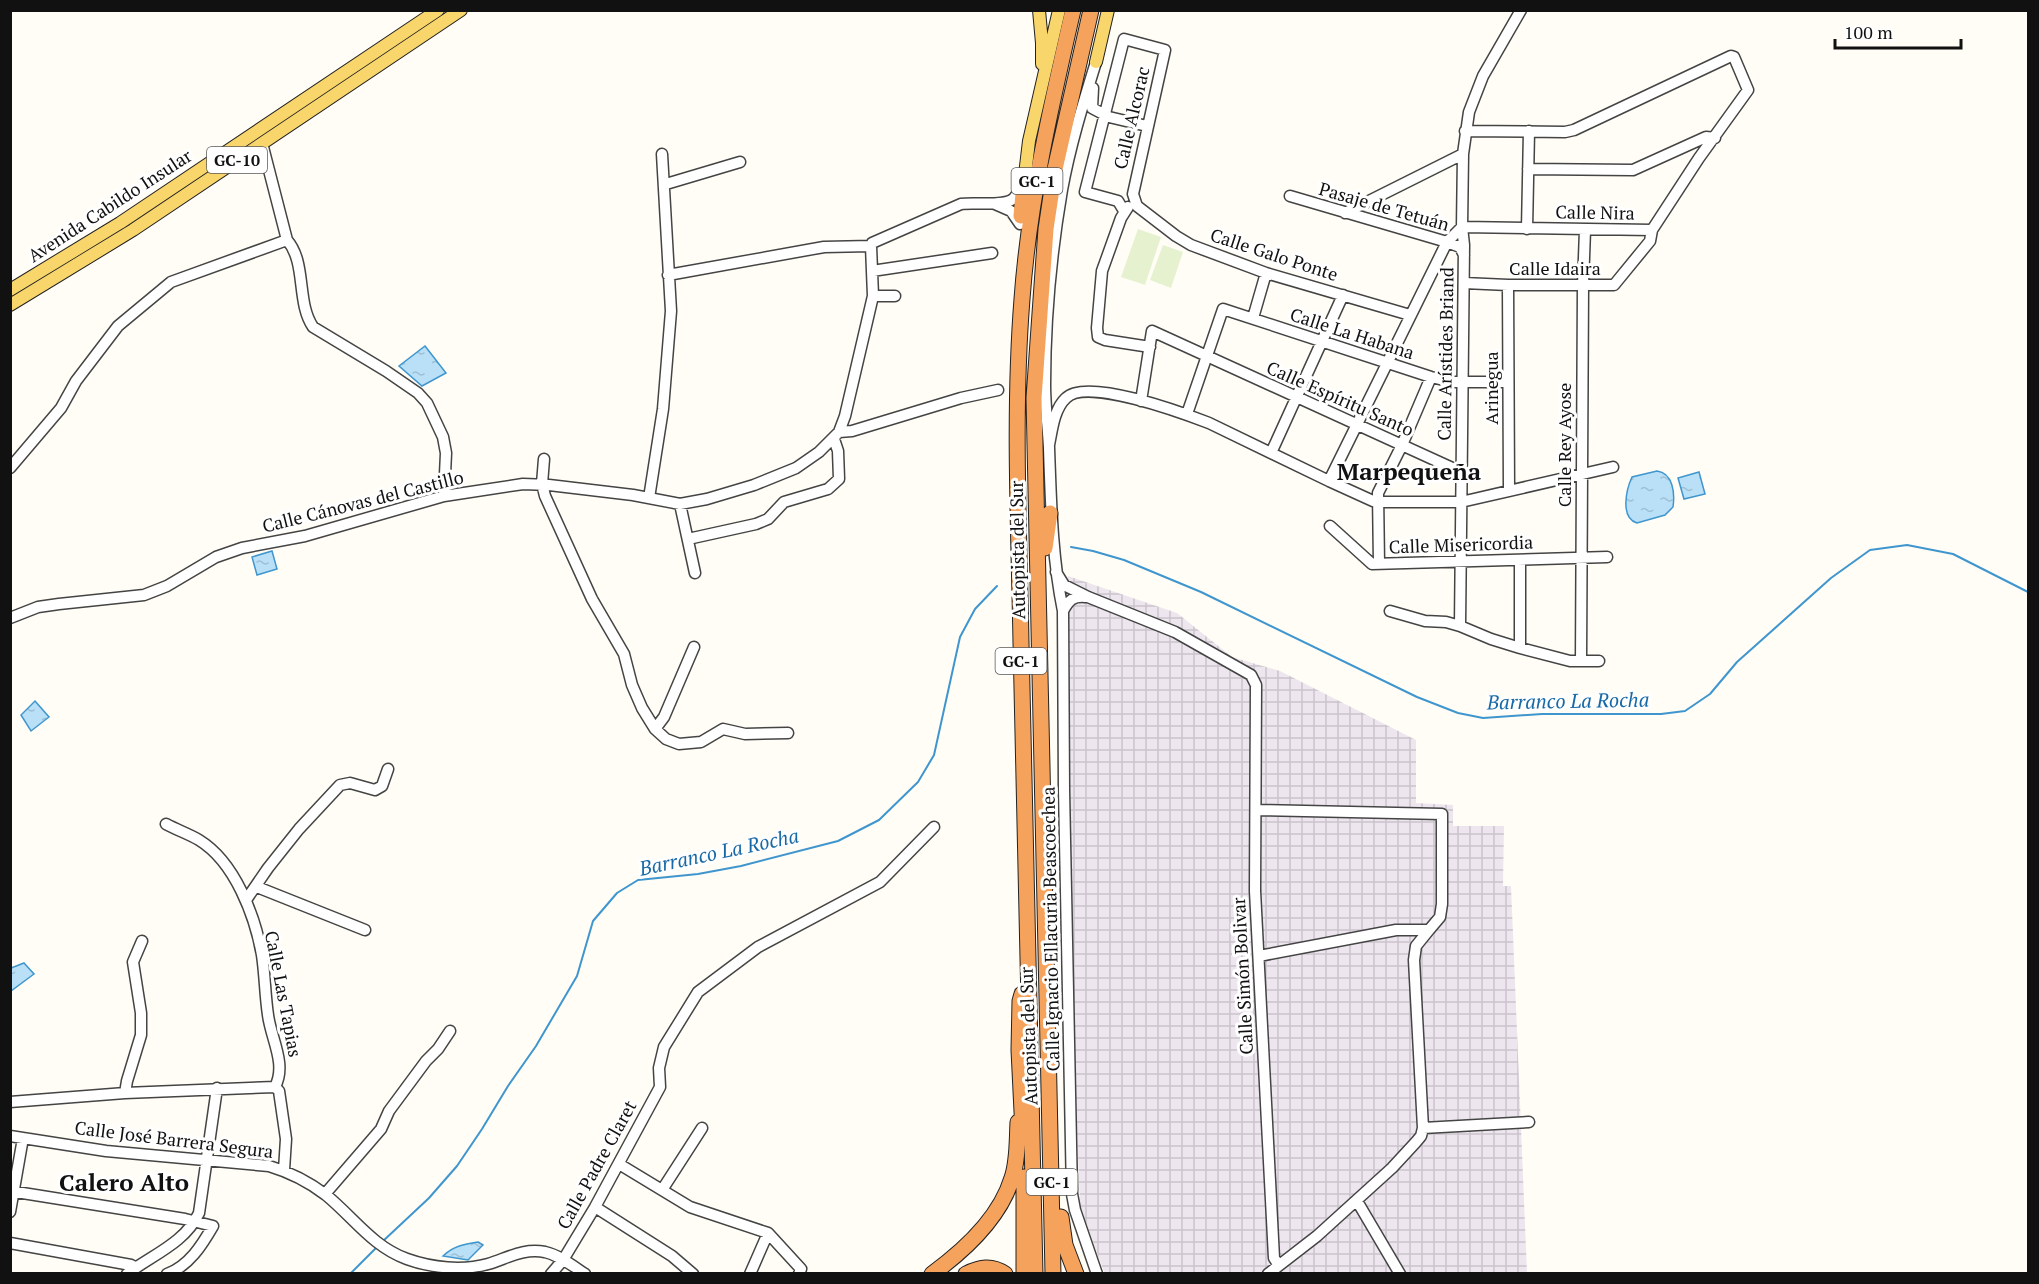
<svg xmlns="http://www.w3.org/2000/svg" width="2039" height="1284" font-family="'PT Serif',serif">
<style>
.industrial{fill:url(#industrial-grid)}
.pitch{fill:#e6f2cf}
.water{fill:url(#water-ripples);stroke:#3f96cf;stroke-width:1.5}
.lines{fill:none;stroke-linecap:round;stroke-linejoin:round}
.stream{stroke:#3f96cf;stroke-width:2}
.minor-casing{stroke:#444;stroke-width:13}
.major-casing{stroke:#222;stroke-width:14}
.highway-casing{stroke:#222;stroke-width:17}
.minor{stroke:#fff;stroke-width:10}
.major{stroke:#f9d66b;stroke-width:12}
.highway{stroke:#f5a25d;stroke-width:15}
.labels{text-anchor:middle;stroke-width:6;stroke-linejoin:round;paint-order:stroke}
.shield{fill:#fff;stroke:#585858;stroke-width:1.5}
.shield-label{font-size:16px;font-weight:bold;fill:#111}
.street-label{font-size:18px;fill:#111;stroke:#fff}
.water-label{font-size:20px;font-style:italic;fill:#1768a6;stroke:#fff}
.district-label{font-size:24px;font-weight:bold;fill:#111;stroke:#fff}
</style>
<defs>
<pattern id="industrial-grid" width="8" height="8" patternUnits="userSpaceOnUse" patternTransform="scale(1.5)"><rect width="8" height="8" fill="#eee6ef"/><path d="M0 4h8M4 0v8" fill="none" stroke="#cbc4cc"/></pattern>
<pattern id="water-ripples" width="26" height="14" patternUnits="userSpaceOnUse" patternTransform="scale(1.5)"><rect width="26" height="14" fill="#b9e0f7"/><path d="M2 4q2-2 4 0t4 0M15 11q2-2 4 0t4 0" fill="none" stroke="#9ebfd3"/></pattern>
</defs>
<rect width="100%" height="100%" fill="#fffdf5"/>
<path class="industrial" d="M1068,576L1177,613L1232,657L1280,671L1416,740V803L1453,805V826H1504L1503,886H1511L1527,1273L1104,1272L1080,1206L1069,913L1060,610Z"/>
<path class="pitch" d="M1138,229L1161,237L1145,285L1121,277Z
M1163,245L1183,252L1171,288L1150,280Z"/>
<path class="water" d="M425,346L446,373L422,386L399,366Z
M1657,471C1673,473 1675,493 1673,507L1665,515L1637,523C1620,518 1626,490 1632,477Z
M1699,472L1705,494L1684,499L1678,478Z
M272,551L277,569L257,575L252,557Z
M35,701L49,717L31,731L21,715Z
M24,963L34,974L11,991V968Z
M478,1242L483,1245L468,1260L443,1256C453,1246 465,1244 478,1242Z"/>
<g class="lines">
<path class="stream" d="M1071,547L1093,551L1124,560L1201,592L1417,697L1458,713L1483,718L1542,714H1661L1685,711L1710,694L1737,662L1831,578L1870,550L1907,545L1953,554L2028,592
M382,1242L429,1198L457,1166L482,1129L508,1086L536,1046L577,976L593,921L617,893L638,880L698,874L741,866L838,841L879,820L918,782L934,755L960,637L975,609L997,586
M350,1274L378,1246"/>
<defs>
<path id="minor" d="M1093,88L1092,108L1109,117L1147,126
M262,143L287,240C307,263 296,302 313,327L386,371L418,393L427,403L443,437L446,453L444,496
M1528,169L1633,170L1706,137L1715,138
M666,184L740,162
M1290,196L1447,242L1460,247L1464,255
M995,204L1011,211L1020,224
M1128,207L1121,218L1102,271L1097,328L1098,337L1105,340L1150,347
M1124,211L1118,201L1085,192L1124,39L1165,50L1133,194L1137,206L1176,236L1191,245L1266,273L1410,315
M1345,213L1463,154
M1462,227L1652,230
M1527,229L1529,131
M872,271L992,253
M668,275L824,247L871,246L872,243L961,204C974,202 1006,207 1014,198C1017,195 1020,189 1022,186
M1464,283L1508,285H1614L1650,241L1652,230L1699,158L1748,90L1734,57L1731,56L1574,130L1565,132L1465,131
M1508,285L1509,491
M873,296H895
M1253,318L1266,273
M1141,401L1152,331L1461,472
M1187,414L1223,309L1431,377L1452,382H1508
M839,432L845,416L873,296L871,246
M1049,445C1052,430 1054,409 1066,398C1086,377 1183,413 1209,423L1329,481L1373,501L1379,502H1461L1613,467
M1271,453L1343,295
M544,459L542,484L545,496L592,599L624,654L632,685L642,708L655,729L666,739L679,744L701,742L723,729L745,734L788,733
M10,468L61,408L76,381L118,326L171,282L287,240
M1329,481L1447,242L1462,227
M649,498L663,409L671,311L662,154
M680,504L695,573
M1330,526L1372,564L1607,557
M688,539L756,524L768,519L784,502L828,489L839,479L838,451L834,439
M1520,561V648
M1379,564L1378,493L1402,445L1431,377
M1056,572L1064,585L1088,597L1175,632L1251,675L1256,685L1255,891L1274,1258L1278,1264
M1085,597C1073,596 1069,600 1063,611L1064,790L1072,1194L1075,1210L1097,1274
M1063,611C1052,557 1051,503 1049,448C1048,427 1045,406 1045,385C1045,319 1051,254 1062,190C1070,146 1083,104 1096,62
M1390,611L1425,621L1446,622L1460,626L1491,639L1520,648L1570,661H1599
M10,618L38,607L59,604L144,595L167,586L216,557L242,548L305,536L444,496L523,484L549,485L633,495L680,504L707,499L754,485L796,468L819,452L839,432L852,431L961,398L998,390
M1460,626L1464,245L1462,227L1463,154L1469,112L1483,76L1521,10
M1581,661L1583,285L1585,230
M655,729L664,717L694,647
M1256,810L1442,814V904L1440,917L1429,930H1396L1259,956
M166,824C177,830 189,834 199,840C235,862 255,916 262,955C265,975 265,995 268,1015C271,1039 287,1064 275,1087L279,1091L286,1139L284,1170
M257,887L365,930
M246,900L268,868L299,829L340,785L350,783L375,790L382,786L388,769
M125,1093L127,1081L141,1035V1013L133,962L142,941
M10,1102L125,1093L275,1087
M1423,1128L1529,1122
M10,1136L106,1151L269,1166C289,1172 309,1182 326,1195C353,1217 373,1247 407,1259C432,1268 463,1271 488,1264C508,1258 523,1248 545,1252C559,1255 573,1266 585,1274
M619,1164L690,1207L768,1233L801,1269L799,1274
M662,1190L702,1128
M10,1191L185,1219L213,1226C202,1245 189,1266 167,1274
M325,1194L381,1129L389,1111L426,1061L438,1049L450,1031
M1357,1201L1400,1274
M595,1207L672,1256L693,1274
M10,1212L23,1138
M10,1243L131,1265L135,1267
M127,1274C152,1255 185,1243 199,1213L217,1088
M551,1274L563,1260L595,1207L660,1087L659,1068L664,1047L698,992L758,947L880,882L934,827
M750,1274L768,1233
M1268,1274L1317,1236L1392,1168L1416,1142L1421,1136L1423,1128L1414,960L1416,946L1429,930"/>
<path id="major" d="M1039,10L1042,43V64
M1096,62L1108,10
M1024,183L1029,141L1059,10
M10,290L120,223L438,10
M10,305L133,230L461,10"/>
<path id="highway" d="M1021,216L1024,183
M1045,548L1050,513
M1022,994L1020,1001L1019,1050L1023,1132
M1024,1177V1274
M1061,1217L1065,1245L1076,1274
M932,1274C965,1250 1000,1218 1012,1178C1018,1161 1017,1139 1018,1122
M966,1274C980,1267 992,1265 1005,1274
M1035,1274C1032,1063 1025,853 1021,643C1019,528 1013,413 1022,299C1029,201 1051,106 1073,10
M1053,1274L1034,398L1046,229L1055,169L1091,10"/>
</defs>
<use href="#minor" class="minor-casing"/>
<use href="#major" class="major-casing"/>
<use href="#highway" class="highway-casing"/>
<use href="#minor" class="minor"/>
<use href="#major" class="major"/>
<use href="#highway" class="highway"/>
</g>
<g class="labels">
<g class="shield">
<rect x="207" y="147" width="60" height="26" rx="4.5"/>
<rect x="1011.5" y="168" width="51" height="26" rx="4.5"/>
<rect x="995.5" y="648" width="51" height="26" rx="4.5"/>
<rect x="1026.5" y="1169" width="51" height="26" rx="4.5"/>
</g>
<g class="shield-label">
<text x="237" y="166">GC-10</text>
<text x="1037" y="187">GC-1</text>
<text x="1021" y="667">GC-1</text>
<text x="1052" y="1188">GC-1</text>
</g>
<g class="street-label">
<text transform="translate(1132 118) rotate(-77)" y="6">Calle Alcorac</text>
<text transform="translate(110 206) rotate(-33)" y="6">Avenida Cabildo Insular</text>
<text transform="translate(1384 207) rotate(16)" y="6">Pasaje de Tetuán</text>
<text transform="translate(1595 213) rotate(1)" y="6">Calle Nira</text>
<text transform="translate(1274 255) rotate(18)" y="6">Calle Galo Ponte</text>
<text x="1555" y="275">Calle Idaira</text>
<text transform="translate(1352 334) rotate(18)" y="6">Calle La Habana</text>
<text transform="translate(1446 354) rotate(-89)" y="6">Calle Arístides Briand</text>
<text transform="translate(1492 388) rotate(-90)" y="6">Arinegua</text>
<text transform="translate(1340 399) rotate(24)" y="6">Calle Espíritu Santo</text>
<text transform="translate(1565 445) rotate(-90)" y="6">Calle Rey Ayose</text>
<text transform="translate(363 502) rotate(-14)" y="6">Calle Cánovas del Castillo</text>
<text transform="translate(1461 545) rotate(-2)" y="6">Calle Misericordia</text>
<text transform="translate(1018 550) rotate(-91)" y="6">Autopista del Sur</text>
<text transform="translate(1051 929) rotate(-91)" y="6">Calle Ignacio Ellacuria Beascoechea</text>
<text transform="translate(1243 976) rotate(-93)" y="6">Calle Simón Bolivar</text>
<text transform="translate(283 994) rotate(79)" y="6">Calle Las Tapias</text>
<text transform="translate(1029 1036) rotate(-92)" y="6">Autopista del Sur</text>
<text transform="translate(174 1140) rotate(7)" y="6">Calle José Barrera Segura</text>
<text transform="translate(597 1165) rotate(-61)" y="6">Calle Padre Claret</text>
</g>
<g class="water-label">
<text transform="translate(1568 701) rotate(-1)" y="7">Barranco La Rocha</text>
<text transform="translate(719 852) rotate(-12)" y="7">Barranco La Rocha</text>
</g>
<g class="district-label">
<text x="1409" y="480">Marpequeña</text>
<text x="124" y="1191">Calero Alto</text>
</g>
</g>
<rect width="2039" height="1284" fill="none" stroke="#111111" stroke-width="24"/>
<path d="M1835 39v9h126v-9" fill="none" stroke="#111111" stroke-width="3"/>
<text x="1844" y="39" font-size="18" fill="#111111" stroke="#ffffff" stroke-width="4.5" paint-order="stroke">100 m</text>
</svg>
